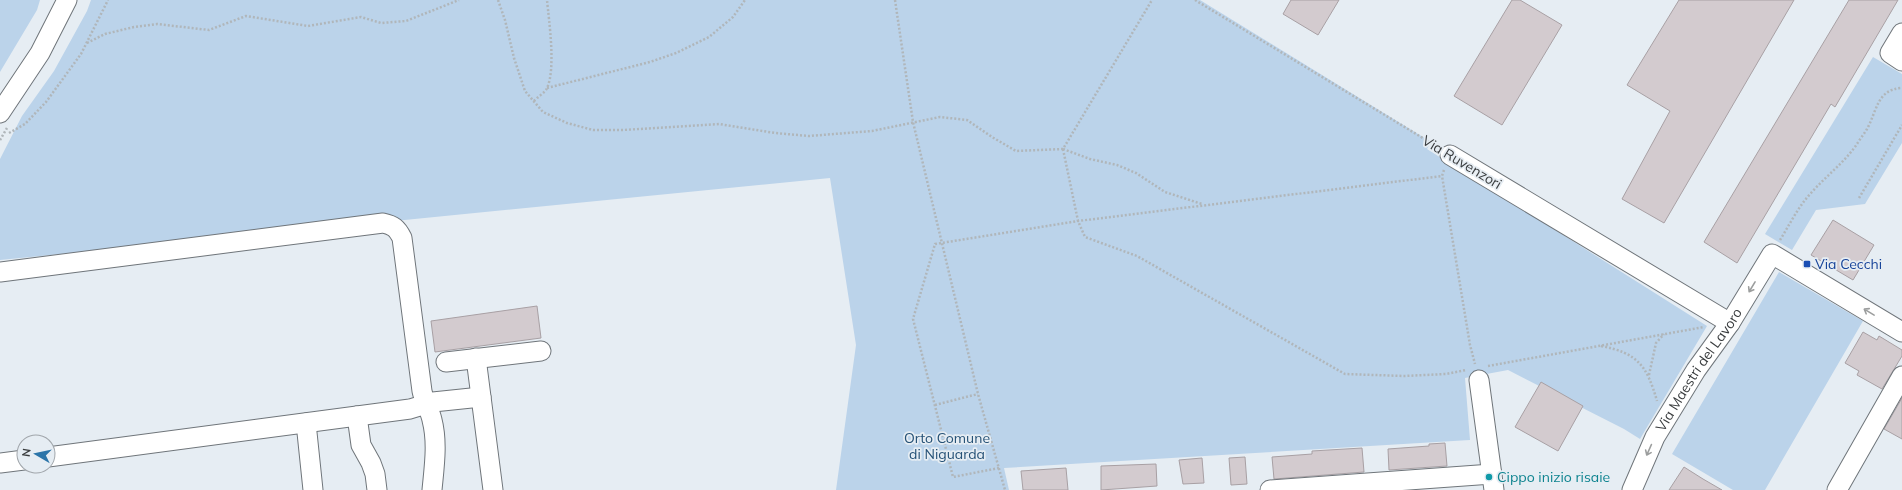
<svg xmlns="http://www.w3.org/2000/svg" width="1902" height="490" font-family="Mulish,sans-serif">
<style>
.green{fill:#bbd3ea}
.building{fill:#d3cbcf;stroke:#a8a0a4}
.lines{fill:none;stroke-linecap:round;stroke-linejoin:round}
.minor-casing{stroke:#6f757a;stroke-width:21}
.path{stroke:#b0b6ba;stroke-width:2.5;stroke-dasharray:2 2;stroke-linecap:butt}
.minor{stroke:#fff;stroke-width:19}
.oneway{stroke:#9c9e9e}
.transit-dot{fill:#1a4fb4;stroke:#e6edf3;stroke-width:1.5}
.culture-dot{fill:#0f9aa8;stroke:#e6edf3;stroke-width:1.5}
.labels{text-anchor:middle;stroke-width:3.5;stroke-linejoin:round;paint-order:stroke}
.street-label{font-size:14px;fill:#393c3e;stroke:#e6edf3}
.transit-label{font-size:14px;fill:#164399;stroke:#e6edf3;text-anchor:start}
.park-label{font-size:14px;fill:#255176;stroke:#e6edf3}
.culture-label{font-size:14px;fill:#0d838f;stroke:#e6edf3;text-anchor:start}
</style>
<rect width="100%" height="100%" fill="#e6edf3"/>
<path class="green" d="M0,0H40L37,10L0,72Z
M91,0H1200L1431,142L1427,149L1707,326L1640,439L1624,429L1508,370L1465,378L1470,440L1004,468L1009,490H836L856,345L830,178L0,260V159L22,116L54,71L87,11Z
M1873,57L1902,74V143L1865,204L1816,210L1792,250L1765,234Z
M1779,272L1863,321L1765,490H1733L1672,454Z"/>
<path class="building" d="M1291,0H1339L1318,35L1283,14Z
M1512,0H1520L1562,25L1502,125L1454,96Z
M1679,0H1794L1664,223L1622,199L1670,111L1627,85Z
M1849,0H1898L1835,107L1831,104L1737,263L1704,242Z
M1833,220L1874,245L1853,280L1811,255Z
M537,306L541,338L435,352L431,321Z
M1863,332L1877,340L1879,336L1902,350V356L1882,389L1857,375L1859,371L1845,363Z
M1541,382L1583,406L1558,451L1515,427Z
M1902,398V439L1884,429Z
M1445,443L1447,466L1389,470L1388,449L1429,446V444Z
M1362,448L1364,472L1274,479L1272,457L1312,454V451Z
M1245,457L1247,484L1231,485L1229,458Z
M1202,458L1204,483L1183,484L1179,460Z
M1156,464L1157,486L1101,490V466Z
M1684,467L1703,479L1722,490H1669Z
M1066,468L1068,490H1023L1021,471Z"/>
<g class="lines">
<defs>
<g id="minor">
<path d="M1902,33L1890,53L1902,61"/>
<path d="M0,113L40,53L67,0"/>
<path d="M1450,155L1730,323"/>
<path d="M0,272L383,223C393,225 397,228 402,238L422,391C424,401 430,410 432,420C438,443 434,468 432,490"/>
<path d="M476,358L493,490"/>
<path d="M446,362L541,351"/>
<path d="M1479,380L1494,490"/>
<path d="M357,416L361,445L371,463L375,474L377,490"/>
<path d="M306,423L313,490"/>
<path d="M48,457L410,409L433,402L481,397"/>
<path d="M0,463L24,460"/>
<path d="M1270,490L1492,474"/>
<path id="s1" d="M1632,490L1655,437L1696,370L1730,323L1772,254L1902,332"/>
<path d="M1837,490L1902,376"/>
</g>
</defs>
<use href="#minor" class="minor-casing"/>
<path class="path" d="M498,0L505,20L514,58L525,91L543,112L567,123L593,130H623L719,124L775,133L809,136L872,131L940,117L967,120L992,137L1016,151L1063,149L1152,0
M895,0L913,122L978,394L1005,490
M1195,0L1436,146
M87,43L105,34L134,27L157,24L209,30L246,16L308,26L361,17L381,23L406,21L459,0
M547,88L650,62L676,53L709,37L733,17L745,0
M534,101C537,97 545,93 547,88C556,69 549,21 547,0
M9,133L25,124L46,102L81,54L108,0
M0,140L7,128
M1063,149L1078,221L1085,237L1137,256L1345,374L1404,376L1446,374L1466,370
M1063,149L1090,159L1117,165L1136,173L1165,192L1202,204
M1444,170L1442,176L1470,345L1475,364
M1859,198L1902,125
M1780,240C1790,224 1798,207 1811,193C1826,176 1844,163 1857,144C1860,139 1864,134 1867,129C1877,111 1877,89 1902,88
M1601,346C1638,353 1647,366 1657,401
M1488,366L1704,327
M1649,375L1656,343L1664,334
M935,405L978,394
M999,468L953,477L913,319L935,244L1078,221L1442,176"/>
<use href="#minor" class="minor"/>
</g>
<defs><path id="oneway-shaft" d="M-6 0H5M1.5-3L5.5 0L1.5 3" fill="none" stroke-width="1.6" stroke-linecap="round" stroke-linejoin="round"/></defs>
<g class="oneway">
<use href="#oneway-shaft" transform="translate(1752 287) rotate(121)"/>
<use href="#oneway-shaft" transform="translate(1869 312) rotate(-149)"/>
<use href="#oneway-shaft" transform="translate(1649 450) rotate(114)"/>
</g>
<rect class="transit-dot" x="1803" y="260" width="8" height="8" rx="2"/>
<circle class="culture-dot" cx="1489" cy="477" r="4"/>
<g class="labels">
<g class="street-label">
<text transform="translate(1462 162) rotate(31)" y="5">Via Ruvenzori</text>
<text dy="5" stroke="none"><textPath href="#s1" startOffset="138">Via Maestri del Lavoro</textPath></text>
</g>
<g class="transit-label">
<text x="1815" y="269">Via Cecchi</text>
</g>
<g class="park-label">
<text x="947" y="443">Orto Comune<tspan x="947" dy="16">di Niguarda</tspan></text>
</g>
<g class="culture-label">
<text x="1497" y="482">Cippo inizio risaie</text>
</g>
</g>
<g transform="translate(36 454) rotate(279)"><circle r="19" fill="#e6edf3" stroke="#a1a6ab"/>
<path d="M0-3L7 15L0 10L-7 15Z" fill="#2c75a9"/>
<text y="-6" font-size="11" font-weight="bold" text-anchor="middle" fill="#393c3e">N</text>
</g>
</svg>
